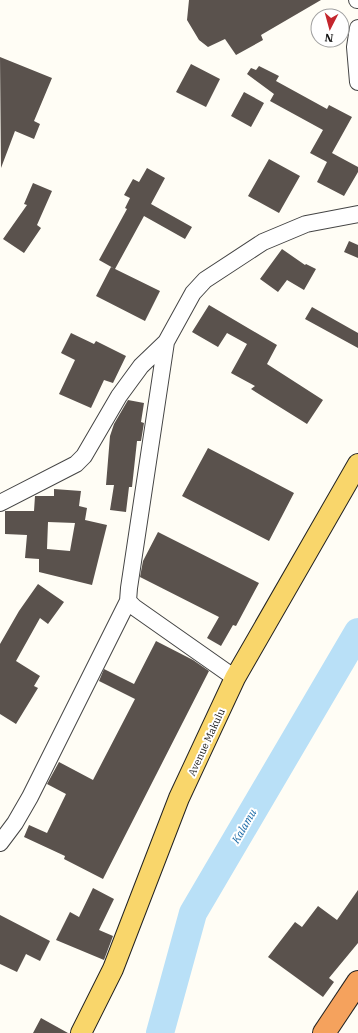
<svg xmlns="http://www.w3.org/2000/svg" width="358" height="1033" font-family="'IBM Plex Serif',serif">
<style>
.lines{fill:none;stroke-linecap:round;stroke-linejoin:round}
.river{stroke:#b9e0f7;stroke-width:28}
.building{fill:#5a524d;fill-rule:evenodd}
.minor-casing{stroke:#444;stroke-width:18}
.major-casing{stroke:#222;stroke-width:22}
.highway-casing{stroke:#222;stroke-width:24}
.minor{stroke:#fff;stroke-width:16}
.major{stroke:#f9d66b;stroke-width:20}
.highway{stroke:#f5a25d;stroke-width:22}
.labels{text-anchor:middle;stroke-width:4;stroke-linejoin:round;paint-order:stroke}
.street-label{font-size:10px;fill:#111;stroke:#fff}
.water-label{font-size:11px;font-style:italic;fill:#1768a6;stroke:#fff}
</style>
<rect width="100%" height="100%" fill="#fffdf5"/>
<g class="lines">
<path class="river" d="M160,1033L193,913L358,632"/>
</g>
<path class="building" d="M189,0H321L261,35L263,40L236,55L225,39L208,47L199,40L187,20Z
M0,57L52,78L34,121L40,124L34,139L15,131L1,168Z
M191,64L220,79L206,107L176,92Z
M259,66L279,76L276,81L327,109L329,105L352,117L332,153L358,167V172L344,196L317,182L327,162L310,153L323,130L270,101L274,94L247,74L251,68L256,70Z
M244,92L264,103L251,127L231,116Z
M269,159L300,176L279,213L248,196Z
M147,168L165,178L151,204L192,227L185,239L144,216L115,269L99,260L127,209L125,208L130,198L124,195L133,179L139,182Z
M33,183L52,191L37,225L41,228L24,253L3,239L27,205L24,204Z
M349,241L358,245V258L344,252Z
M282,249L305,265L306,264L316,269L304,290L287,280L278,292L260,279Z
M111,267L160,291L145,321L96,296Z
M209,305L277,345L267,364L323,400L307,424L251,389L255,386L231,373L247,344L227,333L218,347L192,332Z
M312,307L358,333V348L305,319Z
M71,333L94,344L96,341L126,356L113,383L104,380L91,408L59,394L75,360L61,353Z
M128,400L144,403L141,422L144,423L141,441H137L132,487H129L126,512L110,510L114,485H106L110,436L114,424Z
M208,448L294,493L269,541L182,496Z
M54,489L81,491L79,506L87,508L85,520L107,525L92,585L39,572V559L25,558L27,535L5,534V511H34L35,496H54ZM48,522L75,523L70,551L47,549Z
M158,532L259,583L236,626L233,625L221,646L207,638L219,617L140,577L143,561Z
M38,584L64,602L48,624L40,618L16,661L40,676L34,686L38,688L16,724L0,714V644L19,611Z
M156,641L193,660L209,671L103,879L64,859L65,856L24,837L29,825L47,833L66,794L47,784L59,762L93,780L135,699L99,681L104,669L134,684Z
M93,888L114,899L99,930L113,936L104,960L56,940L70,912L79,917Z
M358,890V943L329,978L334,982L323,997L268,957L295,922L302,927L318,906L337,920Z
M0,915L50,941L40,961L26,954L17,972L0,964Z
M41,1018L68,1033H33Z"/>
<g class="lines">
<defs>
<path id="minor" d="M357,0H358
M358,28L355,47L358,82
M0,503L76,464L84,456L119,396L141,366L166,342
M235,678L134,607L128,601L129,588L166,342L193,293L205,280L263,242L306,224L358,214
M0,843L15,823L30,797L128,601"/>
<path id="major" d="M81,1033L113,969L179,798L235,678L358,464"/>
<path id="highway" d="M324,1033L358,982"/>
</defs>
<use href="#minor" class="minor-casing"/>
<use href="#major" class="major-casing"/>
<use href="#highway" class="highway-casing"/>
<use href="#minor" class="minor"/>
<use href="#major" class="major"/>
<use href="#highway" class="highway"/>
</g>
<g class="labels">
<g class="street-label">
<text transform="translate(206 742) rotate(-65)" y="4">Avenue Makulu</text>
</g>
<g class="water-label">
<text transform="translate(244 826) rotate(-60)" y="4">Kalamu</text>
</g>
</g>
<g transform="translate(330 28) rotate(186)"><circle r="19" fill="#ffffff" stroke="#a0a0a0"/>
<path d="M0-3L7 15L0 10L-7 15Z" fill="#c4262e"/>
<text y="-6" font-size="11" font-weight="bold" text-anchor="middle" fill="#111111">N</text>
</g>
</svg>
